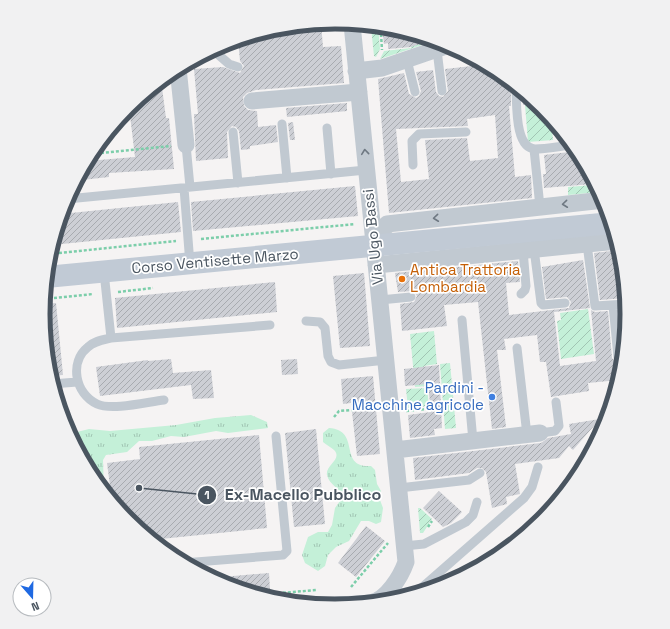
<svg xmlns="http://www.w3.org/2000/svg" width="670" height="629" font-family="'Space Grotesk',sans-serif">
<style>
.grass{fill:url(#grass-tufts)}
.garden{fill:url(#garden-furrows)}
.building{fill:url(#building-hatch);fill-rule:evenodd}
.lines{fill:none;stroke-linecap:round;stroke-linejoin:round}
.path{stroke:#7cceaa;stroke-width:2.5;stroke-dasharray:3 2;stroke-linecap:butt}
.service{stroke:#c1c9d1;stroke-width:9}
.minor{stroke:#c1c9d1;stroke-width:17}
.secondary{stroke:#c1cad5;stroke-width:22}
.rail-casing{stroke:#b5b7bd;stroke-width:4.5}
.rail{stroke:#fff;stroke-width:3;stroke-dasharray:9;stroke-linecap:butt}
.oneway{stroke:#6e7882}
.food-dot{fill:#e8710a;stroke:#fff;stroke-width:1.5}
.shop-dot{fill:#3f7fe0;stroke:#fff;stroke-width:1.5}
.labels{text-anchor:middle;stroke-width:3.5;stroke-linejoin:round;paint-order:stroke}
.street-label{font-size:15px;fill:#4a5560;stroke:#fff}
.food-label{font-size:15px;fill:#c56008;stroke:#fff;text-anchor:start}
.shop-label{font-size:15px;fill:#366cbe;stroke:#fff;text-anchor:end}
.rim{fill:none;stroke:#4a5560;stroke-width:5}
.leader{fill:none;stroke:#4a5560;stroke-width:1.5}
.callout-dot{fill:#4a5560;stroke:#fff;stroke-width:1.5}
.mark-label{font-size:12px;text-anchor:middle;font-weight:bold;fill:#fff}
.callout-label{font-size:16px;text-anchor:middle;font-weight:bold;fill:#4a5560;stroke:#fff;stroke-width:3.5;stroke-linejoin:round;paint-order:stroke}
</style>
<defs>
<pattern id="grass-tufts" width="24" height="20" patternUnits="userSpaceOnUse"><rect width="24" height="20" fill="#c4f0d8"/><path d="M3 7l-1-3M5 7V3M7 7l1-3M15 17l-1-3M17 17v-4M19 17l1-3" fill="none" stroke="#a1c5b3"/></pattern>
<pattern id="garden-furrows" width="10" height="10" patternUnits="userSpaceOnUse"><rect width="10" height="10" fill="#c4f0d8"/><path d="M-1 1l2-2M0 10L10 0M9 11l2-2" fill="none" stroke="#a1c5b3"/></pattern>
<pattern id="building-hatch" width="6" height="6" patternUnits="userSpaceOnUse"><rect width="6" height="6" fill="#cdcfd5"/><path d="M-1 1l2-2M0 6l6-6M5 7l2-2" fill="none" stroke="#a8abb0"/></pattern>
</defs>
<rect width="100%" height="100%" fill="#f5f3f3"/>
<path class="grass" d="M251,415L267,422L268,428L228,433L216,431L184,437L171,436L152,441H139L127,452L106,455L103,460L104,492L92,477L69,434L89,429L110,431L176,425L215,418Z
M329,428C362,430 337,468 371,466L375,470L377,484L381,491L380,500L383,508L381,522L376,524L369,521H361L349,541L336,547L328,555L325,566L318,571L305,563L302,555L308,537L318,532H328L332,525L335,508L342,498C341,488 329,485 327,475C325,465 343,459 334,450C331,447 326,445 323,442V433Z"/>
<path class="garden" d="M378,26L380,49L376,57L374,56L371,27Z
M410,33L425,37V44L380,59L384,51L411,48Z
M537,103L551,119L553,140L528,142L525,105Z
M592,178L600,192L568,195V187L593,185Z
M588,309L594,354L561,359L557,321L561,320L560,313Z
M434,331L437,364L424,366L427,386L415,387L410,334Z
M450,363L456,428L445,429L440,364Z
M427,388L429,406L408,408L406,389Z
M418,508H420L432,519L423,533H420Z"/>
<path class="building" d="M321,23L323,47L341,46L344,83L256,90L247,93L243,97L244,106L248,110L257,111L258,127L276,125L278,142L250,146V149L241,150L239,131L236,127L232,126L227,132L228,158L196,161L194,114H198L194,69L223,67L240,73L244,66L240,61L238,40L278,28Z
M382,27L392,28L433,40L411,47L388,49V43L384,44Z
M472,57L498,71L515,85L511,89V106H509L515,177L531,175L532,198L389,213L378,79L404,73L409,94L416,98L419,96L421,91L416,72L433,70L436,92L439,96L443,97L448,91L445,69L472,66ZM495,115L498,158L470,161L467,138L425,140L429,179L401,182L396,129L468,126L467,119Z
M161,80L166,118H169L174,169L109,173V177L82,180L81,172L87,161L135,157L129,107L140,106L139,99Z
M522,91L536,103L523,105Z
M347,103V111L287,117L286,108Z
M293,122L295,140H290L288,123Z
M578,151L591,176L592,184L544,188L543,174H546L544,155Z
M355,186L358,216L193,231L191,202Z
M178,202L181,232L52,245L61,214Z
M620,250L626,298L600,300L594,253Z
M583,260L590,308L554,312L560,366L596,361L591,310L595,312L608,311L612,358L616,363L623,360L619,380L588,383L589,391L551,397L546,362H540L537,335L504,339L506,350H497L506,427L492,429L478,302L444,305L447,326L402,331L400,304L414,302L417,296L413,291L398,292L395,273L518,261L520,282L506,283L509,315L569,308L571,302L567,297L546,299L542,267Z
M364,273L370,346L340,348L333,276Z
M275,282L277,312L117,328L115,298Z
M56,303L63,375L50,376L42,314L44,304Z
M620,310H627L628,315L624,353Z
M171,359L173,373L211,370L214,398L193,399L191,385L100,396L96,367L148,360V361Z
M297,359L298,374L282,375L281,360Z
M439,365L442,428L434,429L435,435L410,438L408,415L431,412L428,384L405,386L404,369Z
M373,376L380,454L357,456L351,403L343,404L341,379Z
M600,419L573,450L569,446L559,458L515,464L520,494L506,497L507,504L492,508L486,472L482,468H477L469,473L415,480L413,458L541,443L548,438L571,434L569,424Z
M316,429L325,524L294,527L285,433Z
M259,435L267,528L151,540L146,536L145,526L135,527L112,501L107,463L140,459L139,447Z
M439,491L462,512L451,523L443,527L423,508Z
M366,526L385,541L356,577L338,563Z
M269,573L270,590L246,592L223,585L211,578Z"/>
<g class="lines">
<path class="path" d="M381,34L382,50
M91,154L171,146
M201,239L355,224
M49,254L176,241
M118,292L153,288
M44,299L93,294
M406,411L426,409
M334,417L339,411L374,408
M428,527L432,521
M351,587L388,543
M258,595L316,590"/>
<path class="service" d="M213,50L229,64L238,67
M437,50L442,91
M407,60L415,92
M516,91C517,106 515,148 535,149C547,149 561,146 573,145
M282,124L287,178
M556,126L559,129
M327,128L331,174
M233,132L238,183
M186,145L190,187
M534,149L540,207
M413,165L412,141L419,134L466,132
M184,188L190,264
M67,199L366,170
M587,244L595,306L626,304
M534,249L541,303L543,305L565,303
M104,272L111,338
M521,294L525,290L526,286L523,250
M380,300L411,297
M613,305L618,357
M462,320L473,441
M306,321L320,322L325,328L328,356L331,362L339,365L386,360
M517,348L527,435
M52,384L77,382
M164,400C147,402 112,411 97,404C75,394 69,362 88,347C94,341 102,340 111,338L270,325
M540,433L555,431L559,426L556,402
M399,488L469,480L480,473
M404,546L424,544L466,522L473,515L477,502
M183,563L283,555L287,551L276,436
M391,589L399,593L418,591L524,498L532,487L538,467"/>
<path class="minor" d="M178,68L186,145
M356,71L382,68L449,45
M252,101L359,92
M383,245L384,227L387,224L604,200
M376,265L617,241
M395,450L540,433
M324,606C339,604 355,605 370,603C387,600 401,576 406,562L352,24"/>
<path class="secondary" d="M46,277L612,223"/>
<defs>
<path id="rail" d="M536,526L556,504"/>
</defs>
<use href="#rail" class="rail-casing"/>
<use href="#rail" class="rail"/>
</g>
<defs><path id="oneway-chevron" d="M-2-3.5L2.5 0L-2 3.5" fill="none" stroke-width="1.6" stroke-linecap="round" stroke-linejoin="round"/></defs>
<g class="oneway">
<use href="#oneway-chevron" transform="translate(365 152) rotate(-96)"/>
<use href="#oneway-chevron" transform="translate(565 204) rotate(174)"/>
<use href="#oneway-chevron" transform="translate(436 218) rotate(174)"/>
</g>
<circle class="food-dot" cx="402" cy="279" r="4"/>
<circle class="shop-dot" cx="492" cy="397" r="4"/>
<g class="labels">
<g class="street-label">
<text transform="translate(373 237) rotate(-96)" y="5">Via Ugo Bassi</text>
<text transform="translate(215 261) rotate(-5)" y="5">Corso Ventisette Marzo</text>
</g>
<g class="food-label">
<text x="410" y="275">Antica Trattoria<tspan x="410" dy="17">Lombardia</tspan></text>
</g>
<g class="shop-label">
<text x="484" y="393">Pardini -<tspan x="484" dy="17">Macchine agricole</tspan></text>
</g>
</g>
<path d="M0 0H670V629H0ZM50 314a285 285 0 1 1 570 0a285 285 0 1 1-570 0Z" fill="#f1f1f2" fill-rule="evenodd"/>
<path class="rim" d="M50 314a285 285 0 1 1 570 0a285 285 0 1 1-570 0Z"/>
<path class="leader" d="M139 488L207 495"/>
<g class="callout-dot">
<circle cx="139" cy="488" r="4"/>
<circle cx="207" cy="495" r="10"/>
</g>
<g class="mark-label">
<text x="207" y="499">1</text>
</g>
<g class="callout-label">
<text x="303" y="500">Ex-Macello Pubblico</text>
</g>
<g transform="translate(32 597) rotate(160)"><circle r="19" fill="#ffffff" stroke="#b7bbbf"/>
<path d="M0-3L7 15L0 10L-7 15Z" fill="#1f69e2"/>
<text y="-6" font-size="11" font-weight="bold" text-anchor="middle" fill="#4a5560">N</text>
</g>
</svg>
